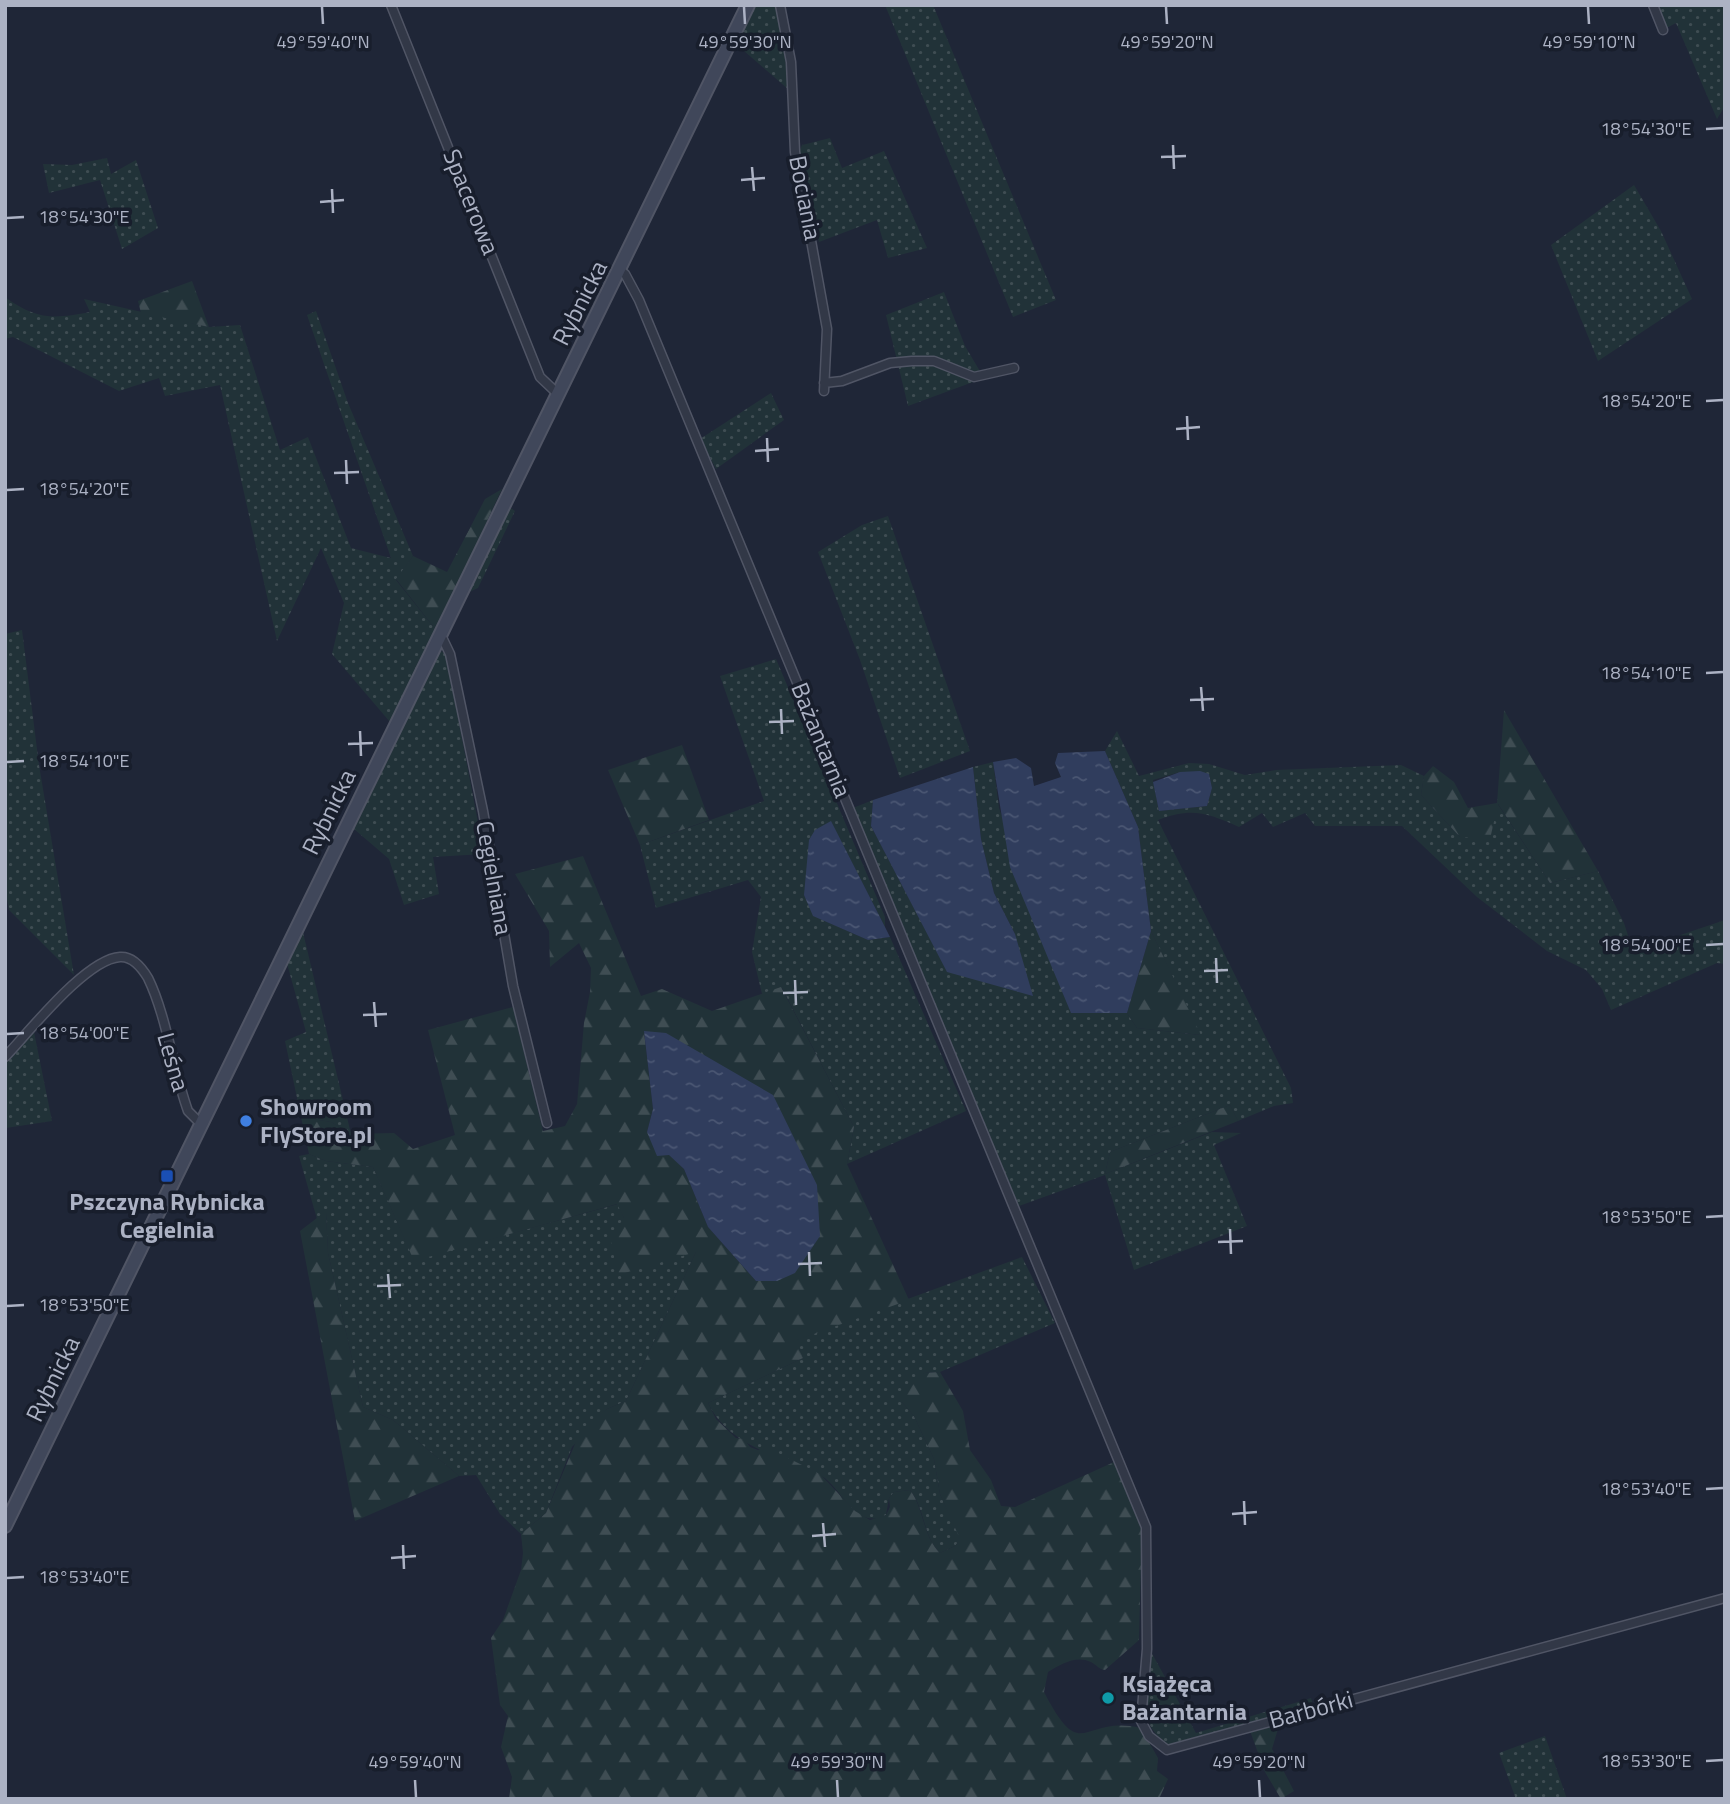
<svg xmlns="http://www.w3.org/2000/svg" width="1730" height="1804" font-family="'Titillium Web',sans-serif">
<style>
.grass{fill:url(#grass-dots);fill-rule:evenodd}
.forest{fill:url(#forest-firs);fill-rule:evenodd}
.water{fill:url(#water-ripples)}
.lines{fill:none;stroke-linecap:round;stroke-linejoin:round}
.minor-casing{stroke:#505565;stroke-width:11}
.secondary-casing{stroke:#505565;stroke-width:16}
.minor{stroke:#323847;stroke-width:8}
.secondary{stroke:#40475a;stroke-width:12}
.ticks{fill:none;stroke:#acb2c4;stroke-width:2.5}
.shop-dot{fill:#3f7fe0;stroke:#181e2c;stroke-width:2.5}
.transit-dot{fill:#1a4fb4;stroke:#181e2c;stroke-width:2.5}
.culture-dot{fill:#0f9aa8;stroke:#181e2c;stroke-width:2.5}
.labels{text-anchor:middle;stroke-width:7;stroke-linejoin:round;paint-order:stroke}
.street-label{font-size:24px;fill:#acb2c4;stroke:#181e2c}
.poi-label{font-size:24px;font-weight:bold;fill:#acb2c4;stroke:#181e2c;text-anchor:start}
.ticks-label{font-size:18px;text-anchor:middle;fill:#acb2c4;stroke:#181e2c;stroke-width:7;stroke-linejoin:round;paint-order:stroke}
</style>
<defs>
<pattern id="grass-dots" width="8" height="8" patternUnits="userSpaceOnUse" patternTransform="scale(1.75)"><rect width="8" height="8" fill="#213238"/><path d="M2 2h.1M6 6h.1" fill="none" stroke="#3f4d53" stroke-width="1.8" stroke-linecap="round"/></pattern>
<pattern id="forest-firs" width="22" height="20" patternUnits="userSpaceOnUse" patternTransform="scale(1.75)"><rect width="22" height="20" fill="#213238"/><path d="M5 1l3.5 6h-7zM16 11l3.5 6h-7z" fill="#3f4d53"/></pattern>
<pattern id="water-ripples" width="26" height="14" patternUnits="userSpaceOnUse" patternTransform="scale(1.75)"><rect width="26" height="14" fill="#303d5d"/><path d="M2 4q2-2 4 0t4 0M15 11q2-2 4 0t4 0" fill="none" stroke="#4b5773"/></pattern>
</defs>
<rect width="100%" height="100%" fill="#1f2637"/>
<path class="grass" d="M756,5H775L781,24L789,90L736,44Z
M885,5H933L1056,300L1013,317Z
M1652,5H1725V106L1717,119L1676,23L1663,30Z
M830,138L842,168L884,151L927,248L888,258L877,220L819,242L799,152L802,145Z
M107,158L111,174L136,160L158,228L122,249L100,180L49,193L43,164L72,165Z
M1634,185L1661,231L1692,299L1598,361L1551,245Z
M944,292L965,346L984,378L908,406L886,315Z
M5,297C36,320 54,319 90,312L84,299L209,327L240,325L280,450L308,437L351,548L391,558L307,315L316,311L348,403L413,556L396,580L436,630L390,722L332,654L344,603L321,548L277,641L220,385L165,396L159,378L119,391L13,337L5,339Z
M771,393L784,420L716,469L700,439Z
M508,506L515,511L478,588L467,593Z
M888,516L970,751L900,778L860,660L818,552L862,525Z
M22,630L39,765L74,975L9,910L5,890V634Z
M439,650L446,654L484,854L433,857L439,894L404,905L389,859L354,829Z
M776,659L885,917V927L831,822L804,895L814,916L868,940L890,937L966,1111L847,1164L854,1127L782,988L762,994L752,952L761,897L748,880L656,908L640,845L764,801L720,676Z
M1117,731L1139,776L1189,763L1209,764L1245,775L1276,770L1401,765L1424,776L1421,795L1460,837L1497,803L1550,883L1598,871L1624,923L1633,951L1725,920V964L1717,963L1611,1010L1602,989L1586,970L1547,951L1477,897L1402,826H1315L1305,813L1273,827L1262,813L1239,827C1207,813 1192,807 1158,820L1291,1088L1293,1103L1274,1106L1238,1121L1230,1105L1110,1152L1105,1174L1212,1132L1241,1133L1214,1145L1247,1226L1134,1270L1105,1175L1019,1206L853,808L873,800L871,826L947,971L1015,934L994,893L981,839L973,767L993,762L999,808L1071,1013H1127L1137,1028L1200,1035L1151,931L1138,827L1105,751ZM1180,772L1209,774L1212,788L1207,806L1159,811L1153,780Z
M302,928L351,1134L331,1122L301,1117L285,1041L306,1032L286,960Z
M34,1032L52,1121L6,1128L5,1061Z
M309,1154L326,1161L373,1167L414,1260L618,1204L624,1218L696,1252L626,1401L607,1409L572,1447L546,1513L521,1534L500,1514L476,1475L459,1476L393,1420L363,1407L328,1253L326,1212L317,1219L299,1156Z
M1022,1257L1055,1323L940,1372L924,1373L902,1402L914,1416L934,1459L940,1494L961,1539L955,1546L940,1553C923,1537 925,1508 910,1490L894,1492L889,1498L886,1515C854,1532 841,1484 818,1474C777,1455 729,1446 708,1403L803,1358L796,1340Z
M1150,1650L1196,1733L1311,1698L1313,1706L1168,1746C1133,1718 1146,1690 1150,1650Z
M1545,1736L1567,1799H1516L1499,1753Z"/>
<path class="forest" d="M192,281L209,327L141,313L138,301Z
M502,489L436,630L396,579L413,556L447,572L485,499Z
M1504,710L1598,871L1550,883L1498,804L1490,839L1460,837L1421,795L1424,776L1433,766L1454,782L1468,808L1497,803Z
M682,745L709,820L640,845L608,770Z
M583,856L641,996L662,989L712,1011L781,987L854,1127L847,1164L909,1300L797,1340L803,1358L708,1403L716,1419L736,1438L744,1439L750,1447L758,1450L766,1447L820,1474L855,1511L870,1520L886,1515L890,1507L889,1498L894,1492L910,1490C924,1508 923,1537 940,1553L955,1546L960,1539L940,1494L934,1459L914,1416L902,1402L901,1392L924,1373L940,1372L963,1411L970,1450L991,1480L1001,1506L1015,1507L1114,1462L1142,1526L1139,1640L1105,1670C1098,1669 1097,1665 1091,1662C1076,1655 1061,1664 1048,1672L1044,1692C1083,1767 1081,1714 1141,1728L1158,1758L1157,1771L1168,1779L1159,1799H509L512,1777L501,1747L508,1716L500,1705L491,1638L503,1620L521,1570L523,1553L521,1534L546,1513L580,1432L607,1409L626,1401L696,1252L618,1275L610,1237L624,1218L617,1204L414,1261L373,1167L326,1161L309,1154L301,1117L331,1122L351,1134L394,1133L413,1149L455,1135L428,1030L513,1007L543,1131L565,1126L577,1104L584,1023L590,992L591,968L579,943L550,967L549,931L515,874ZM644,1032L756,1281L708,1227L684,1169L647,1132L653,1109Z
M1151,931L1201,1035L1137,1028L1127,1013Z
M1230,1105L1238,1121L1105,1174L1110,1152Z
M326,1211L328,1253L363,1407L393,1420L459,1476L355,1521L300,1231Z
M1280,1722L1272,1749L1294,1791L1281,1799L1265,1772L1250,1731Z"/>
<path class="water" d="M1105,751L1138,827L1151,931L1127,1013H1071L1010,867L993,762L1016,758L1031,768L1034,786L1061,777L1055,763L1058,753Z
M973,767L981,839L994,893L1015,934L1033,996L947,972L871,826L873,800Z
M1200,771L1209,774L1212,788L1207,806L1159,811L1153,782L1180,772Z
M831,821L885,927L890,937L868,940L813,916L804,895L809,840L815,830Z
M644,1031L666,1033L773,1095L817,1185L820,1236L795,1273L777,1281H756L708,1227L684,1169L669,1155L657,1156L647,1132L653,1109Z"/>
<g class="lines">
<defs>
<path id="minor" d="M391,5L540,377L558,394
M780,5L791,62L795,152L827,329L824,391
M1653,5L1663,30
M620,270L625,274L639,300L1146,1527L1147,1649L1141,1721L1149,1736L1167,1750L1725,1598
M824,383L842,381L890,363L912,361H934L974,377L1014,368
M440,633L450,654L483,811L513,986L547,1123
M5,1057C29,1032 86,959 120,957C133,956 142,968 148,978C167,1017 173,1070 188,1111L200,1123"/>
<path id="secondary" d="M5,1526L748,5"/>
</defs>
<use href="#minor" class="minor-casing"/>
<use href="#secondary" class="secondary-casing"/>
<use href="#minor" class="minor"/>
<use href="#secondary" class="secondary"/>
</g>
<path class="ticks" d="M322,7L323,24M744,7L745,24M1166,7L1167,24M1588,7L1589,24M1706,129L1723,128M1173,145L1174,169M1161,157L1186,156M752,167L754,191M741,180L765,178M332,189L333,213M320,202L344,200M7,218L24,217M1706,401L1723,400M1187,416L1188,440M1176,429L1200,427M767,438L768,462M755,451L779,449M346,460L347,484M334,473L359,472M7,490L24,489M1706,673L1723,672M1201,687L1203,711M1190,700L1214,699M781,709L782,734M769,722L794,721M360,731L361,756M348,744L373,743M7,762L24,761M1706,945L1723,944M1216,958L1217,983M1204,971L1228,970M795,980L796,1005M783,993L808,992M374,1002L376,1027M363,1015L387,1014M7,1034L24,1033M1706,1217L1723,1216M1230,1229L1231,1254M1218,1242L1243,1241M809,1252L810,1276M798,1264L822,1263M388,1274L390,1298M377,1286L401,1285M7,1306L24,1305M1706,1489L1723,1488M1244,1501L1245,1525M1232,1514L1257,1512M823,1523L825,1547M812,1536L836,1534M403,1545L404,1569M391,1558L416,1556M7,1578L24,1577M1706,1761L1723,1760M415,1780L416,1797M837,1780L838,1797M1259,1780L1260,1797"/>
<circle class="shop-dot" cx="246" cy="1121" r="7"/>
<rect class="transit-dot" x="160" y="1169" width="14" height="14" rx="3.5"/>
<circle class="culture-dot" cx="1108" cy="1698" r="7"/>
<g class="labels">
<g class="street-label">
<text transform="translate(805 198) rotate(79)" y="8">Bociania</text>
<text transform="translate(471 202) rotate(68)" y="8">Spacerowa</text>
<text transform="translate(580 303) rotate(-63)" y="8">Rybnicka</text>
<text transform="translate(821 740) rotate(68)" y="8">Bażantarnia</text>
<text transform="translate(329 812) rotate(-64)" y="8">Rybnicka</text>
<text transform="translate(494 878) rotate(80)" y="8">Cegielniana</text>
<text transform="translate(173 1062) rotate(74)" y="8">Leśna</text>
<text transform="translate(53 1379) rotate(-64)" y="8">Rybnicka</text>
<text transform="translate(1311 1710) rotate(-15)" y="8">Barbórki</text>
</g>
<g class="poi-label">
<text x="260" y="1115">Showroom<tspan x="260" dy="28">FlyStore.pl</tspan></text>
<text x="167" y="1210" text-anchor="middle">Pszczyna Rybnicka<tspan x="167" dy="28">Cegielnia</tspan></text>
<text x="1122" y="1692">Książęca<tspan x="1122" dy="28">Bażantarnia</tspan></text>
</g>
</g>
<g class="ticks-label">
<text x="323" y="48">49°59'40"N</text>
<text x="745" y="48">49°59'30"N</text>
<text x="1167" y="48">49°59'20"N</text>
<text x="1589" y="48">49°59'10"N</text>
<text x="1646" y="135">18°54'30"E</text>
<text x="84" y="223">18°54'30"E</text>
<text x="1646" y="407">18°54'20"E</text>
<text x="84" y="495">18°54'20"E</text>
<text x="1646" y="679">18°54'10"E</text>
<text x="84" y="767">18°54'10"E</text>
<text x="1646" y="951">18°54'00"E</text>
<text x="84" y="1039">18°54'00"E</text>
<text x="1646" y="1223">18°53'50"E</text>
<text x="84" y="1311">18°53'50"E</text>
<text x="1646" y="1495">18°53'40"E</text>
<text x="84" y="1583">18°53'40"E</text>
<text x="1646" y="1767">18°53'30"E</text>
<text x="415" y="1768">49°59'40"N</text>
<text x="837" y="1768">49°59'30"N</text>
<text x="1259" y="1768">49°59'20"N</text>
</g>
<rect width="1730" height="1804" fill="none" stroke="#acb2c4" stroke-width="14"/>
</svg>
